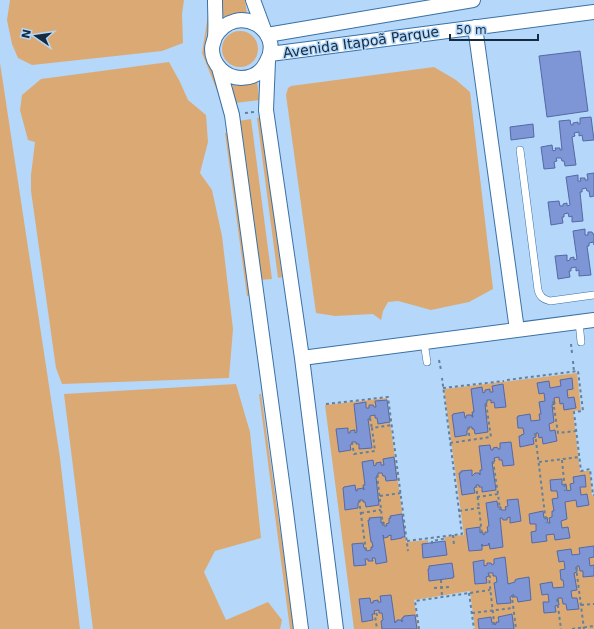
<svg xmlns="http://www.w3.org/2000/svg" width="594" height="629" font-family="'DejaVu Sans',sans-serif">
<style>
.green{fill:#dbaa74}
.building{fill:#7e95d6;stroke:#5469a6}
.lines{fill:none;stroke-linecap:round;stroke-linejoin:round}
.lane-casing{stroke:#3a71a5;stroke-width:8}
.street-casing{stroke:#3a71a5;stroke-width:16}
.path{stroke:#64809c;stroke-width:2;stroke-dasharray:3 3;stroke-linecap:butt}
.lane{stroke:#fff;stroke-width:7}
.street{stroke:#fff;stroke-width:14}
.labels{text-anchor:middle;stroke-width:3;stroke-linejoin:round;paint-order:stroke}
.street-label{font-size:14px;fill:#142b41;stroke:#b5d7f9}
</style>
<rect width="100%" height="100%" fill="#b5d7f9"/>
<path class="green" d="M10,0H184L182,14L183,43L162,51L32,65L18,58L12,44L7,20Z
M221,0H245L247,14L234,13L223,17Z
M209,9L208,24L205,48V53L221,93H218L202,53Z
M222 49a18 18 0 1 1 36 0a18 18 0 1 1-36 0Z
M169,62L180,82L188,100L206,115L208,142L200,173L212,190L222,236L233,329L229,378L62,384L56,368L31,191V175L35,142L28,140L20,110L22,95L41,79Z
M0,63L60,458L80,629H0Z
M434,67L456,80L470,92L493,289L469,302L431,310L398,301L388,302L383,311L381,320L373,314L335,316L316,313L286,95L288,88L291,86Z
M257,80L259,100L235,103L232,82Z
M261,117L282,277L278,278L257,118Z
M251,119L272,279L259,280L238,121Z
M225,133H228L250,296H247Z
M577,373L581,410L573,411L580,471H590L592,495L594,496V629H475L470,591L414,600L418,629H354L325,405L387,398L406,542L428,540V544L445,542L444,537L464,535L444,389Z
M236,384L250,432L261,538L215,551L204,572L226,620L268,602L282,620L280,629H93L64,394Z
M259,394H261L294,629H290Z"/>
<path class="building" d="M580,51L588,111L547,117L539,56Z
M591,117L594,140L583,141L582,135L579,136V132L574,133L575,136L572,137L576,165L565,166L564,161H562L561,158H556L557,161L554,162L555,168L544,169L541,147L552,145L553,151L556,150L555,148H560V150H562L559,121L570,120L571,125H573V123L578,122V124H580V118Z
M533,124L534,137L511,140L510,127Z
M594,173V196L590,197L589,191H587L586,188L582,189V192H580L583,221L572,222V216L569,217L568,213L564,214V217H562L563,223L551,225L548,202L559,201L560,206H563V204L567,203V206L570,205L566,177L578,175V181H581L580,178H585V180H588L587,174Z
M585,229V235H588V232H592L593,234H594V245V242L589,243V246H587L591,275L579,276V270L576,271V267L571,268V271H569L570,277L558,279L555,256L567,255V261L570,260V258L574,257V260L577,259L573,231Z
M572,378L573,389L567,390L568,398L574,397L576,408L564,410L563,403L560,404L559,397L554,398L555,404L552,405L554,422L549,424L550,431L555,430L557,441L543,444L542,437L539,438L538,433H536V437L533,438L534,444L520,447L519,436H521V435L524,434L523,428H518L517,417H518V416L530,414L531,421L540,420L539,414H541L539,402L545,401L544,393L539,394L537,383L549,381L550,388L561,386L560,380Z
M503,384L506,407L495,408L494,402L491,403V400H487V403L485,404L488,432L475,434L474,429H472V427H469V429L467,430V435L455,437L452,415H453V414L464,412L465,418H466V416L467,415H472V417H473L472,412H474L471,389L482,387L483,393L485,392V390L490,389V392H493L492,386Z
M387,400L390,422L378,424L377,418H375V415L370,416V419H368L372,448L359,449V444H356V442H352V444L350,445L351,450L339,452L336,429L348,428V433H350V431L354,430H355V433L357,432L354,404L366,402V408H369V405H373L374,407H376L375,401Z
M511,442L514,465L503,466L502,460H499V457L494,458L495,461L492,462L496,490L482,492V487H479V485H476L477,486L474,488L475,493L462,495L459,473H461V471L472,470V476L475,473H479L480,475V470H482L479,446L490,445L491,450H493V448L497,447L498,449H500V443Z
M394,457L397,480L386,481L385,476H383L382,473H378V477H376L379,505L366,507L365,502H363V500H360V502L358,503V508L345,510L343,488L344,487L355,485L356,491H357V489H358L363,488L364,490L363,485H365L362,462L373,460L374,466L376,465V463L381,462V465H384L383,459Z
M585,475L586,487H580L581,495L587,494L589,505L577,507L576,500L565,502L567,519L561,521L562,528L568,527L570,538L555,540L554,534L546,535L547,541L532,543L531,532L536,531V524H530L529,514L543,511L544,518L547,517L548,523H550L549,518L552,517V511H554L552,499L558,498L557,491H551L550,480L562,479V485L566,484L567,491L571,490L570,484L574,483L573,477Z
M518,499L521,521L510,523V517L507,518V520H503L502,518H500L503,547L490,549L489,543V545L482,546V544V550L469,551L466,529L480,527V533L483,532V535L485,534V532H488L487,527L489,526L486,503L497,501L498,507H501V510H506L505,507L508,506L507,500Z
M402,514L405,537H402V538L391,540V535L388,536V537L384,538L383,535L387,562L376,564L375,558H372L373,561H368V559H365L366,565L354,566L352,544L363,543L364,548H366L367,551L371,550V547H373L372,542H371L368,520H370L369,518L381,517V523L384,522V526H387L386,524L389,523V518H391L390,516Z
M445,541L447,555L423,558L422,544Z
M594,546V557L589,558L590,566L594,565V576L583,577V571H580L579,566H577V572L574,573L577,590L571,591L572,598H577L579,609L567,610L566,604H563L562,598H558L559,605L555,606L556,612L544,613L543,602H549L548,594L542,595L540,584L552,582L553,588L564,587L563,580H561L560,570L565,569L564,561L559,562L557,551L571,549L572,555L580,554L579,548Z
M505,557L508,584L515,582V580L517,579L529,577L531,600L518,602L517,597H514V595H512V596L510,597L511,603L497,604L494,583L497,582L496,576H493V573H488L489,576L486,577L487,583L475,584L473,562L484,560V566L487,565V563H491L492,565L494,564V559Z
M452,563L454,577H453V578L429,581L428,569H429V566Z
M391,595L395,623V622L397,621V620H402V622V618L404,617V616L415,615L417,629H382L381,621L383,620L382,613H379V610L374,611L375,614H372L373,620L362,622L359,599L370,598L371,603H373V601L378,600V602H381L380,596Z
M512,614L514,629H479L478,619L491,617L492,623H495V625L496,624V622H499L498,617Z"/>
<g class="lines">
<defs>
<path id="lane" d="M520,150L538,290C540,297 543,299 550,301L594,295
M579,322L581,342
M424,342L427,362"/>
<path id="street" d="M253,0L264,30
M475,27L517,330
M267,35L473,0
M215,37C237,0 286,31 266,63C261,73 252,78 241,78C226,78 212,65 212,49C212,45 214,41 215,37C216,25 215,12 215,0
M270,54L594,12
M268,61L266,110L302,358L336,629
M219,68L232,115L285,504L301,629
M302,358L594,320"/>
</defs>
<use href="#lane" class="lane-casing"/>
<use href="#street" class="street-casing"/>
<path class="path" d="M245,113L254,112
M571,344L572,353
M439,360L441,370
M573,361L574,372
M507,380L578,371L583,411L574,412L581,471L590,469L593,495H594
M443,388L504,381
M553,401L558,433L576,431
M326,404L388,397L408,551
M370,418L372,428
M468,427L470,440
M535,433L546,523
M352,442L354,454L375,451L372,428L392,425
M450,443L491,437L486,403
M562,460L565,491
M493,461L498,494
M539,462L579,457
M377,475L383,526
M476,485L479,508
M380,496L401,493
M477,497L498,494L500,510
M359,500L366,551
M459,511L479,508L482,535
M361,513L381,510
M453,535L454,545
M407,541L462,534L442,378
M432,544V541L443,539V536
M576,567L584,629
M489,575L490,577L489,578L494,622L493,623V625
M441,580L442,597
M434,588L449,587
M469,593L474,629
M513,595V597H512L516,629
M557,599L561,629
M581,605L594,604
M376,613L377,615L375,616L377,629
M472,613L513,608
M419,629L415,601L490,590
M572,629L594,626"/>
<use href="#lane" class="lane"/>
<use href="#street" class="street"/>
</g>
<g class="labels">
<g class="street-label">
<text transform="translate(361 42) rotate(-8)" y="5">Avenida Itapoã Parque</text>
</g>
</g>
<g transform="translate(36 36) rotate(283)" stroke="#b5d7f9" stroke-width="3" paint-order="stroke">
<path d="M0-3L7 15L0 10L-7 15Z" fill="#142b41"/>
<text y="-6" font-size="11" font-weight="bold" text-anchor="middle" fill="#142b41">N</text>
</g>
<path d="M450 34v6h88v-6" fill="none" stroke="#142b41" stroke-width="2"/>
<text x="456" y="34" font-size="12" fill="#142b41" stroke="#b5d7f9" stroke-width="3" paint-order="stroke">50 m</text>
</svg>
